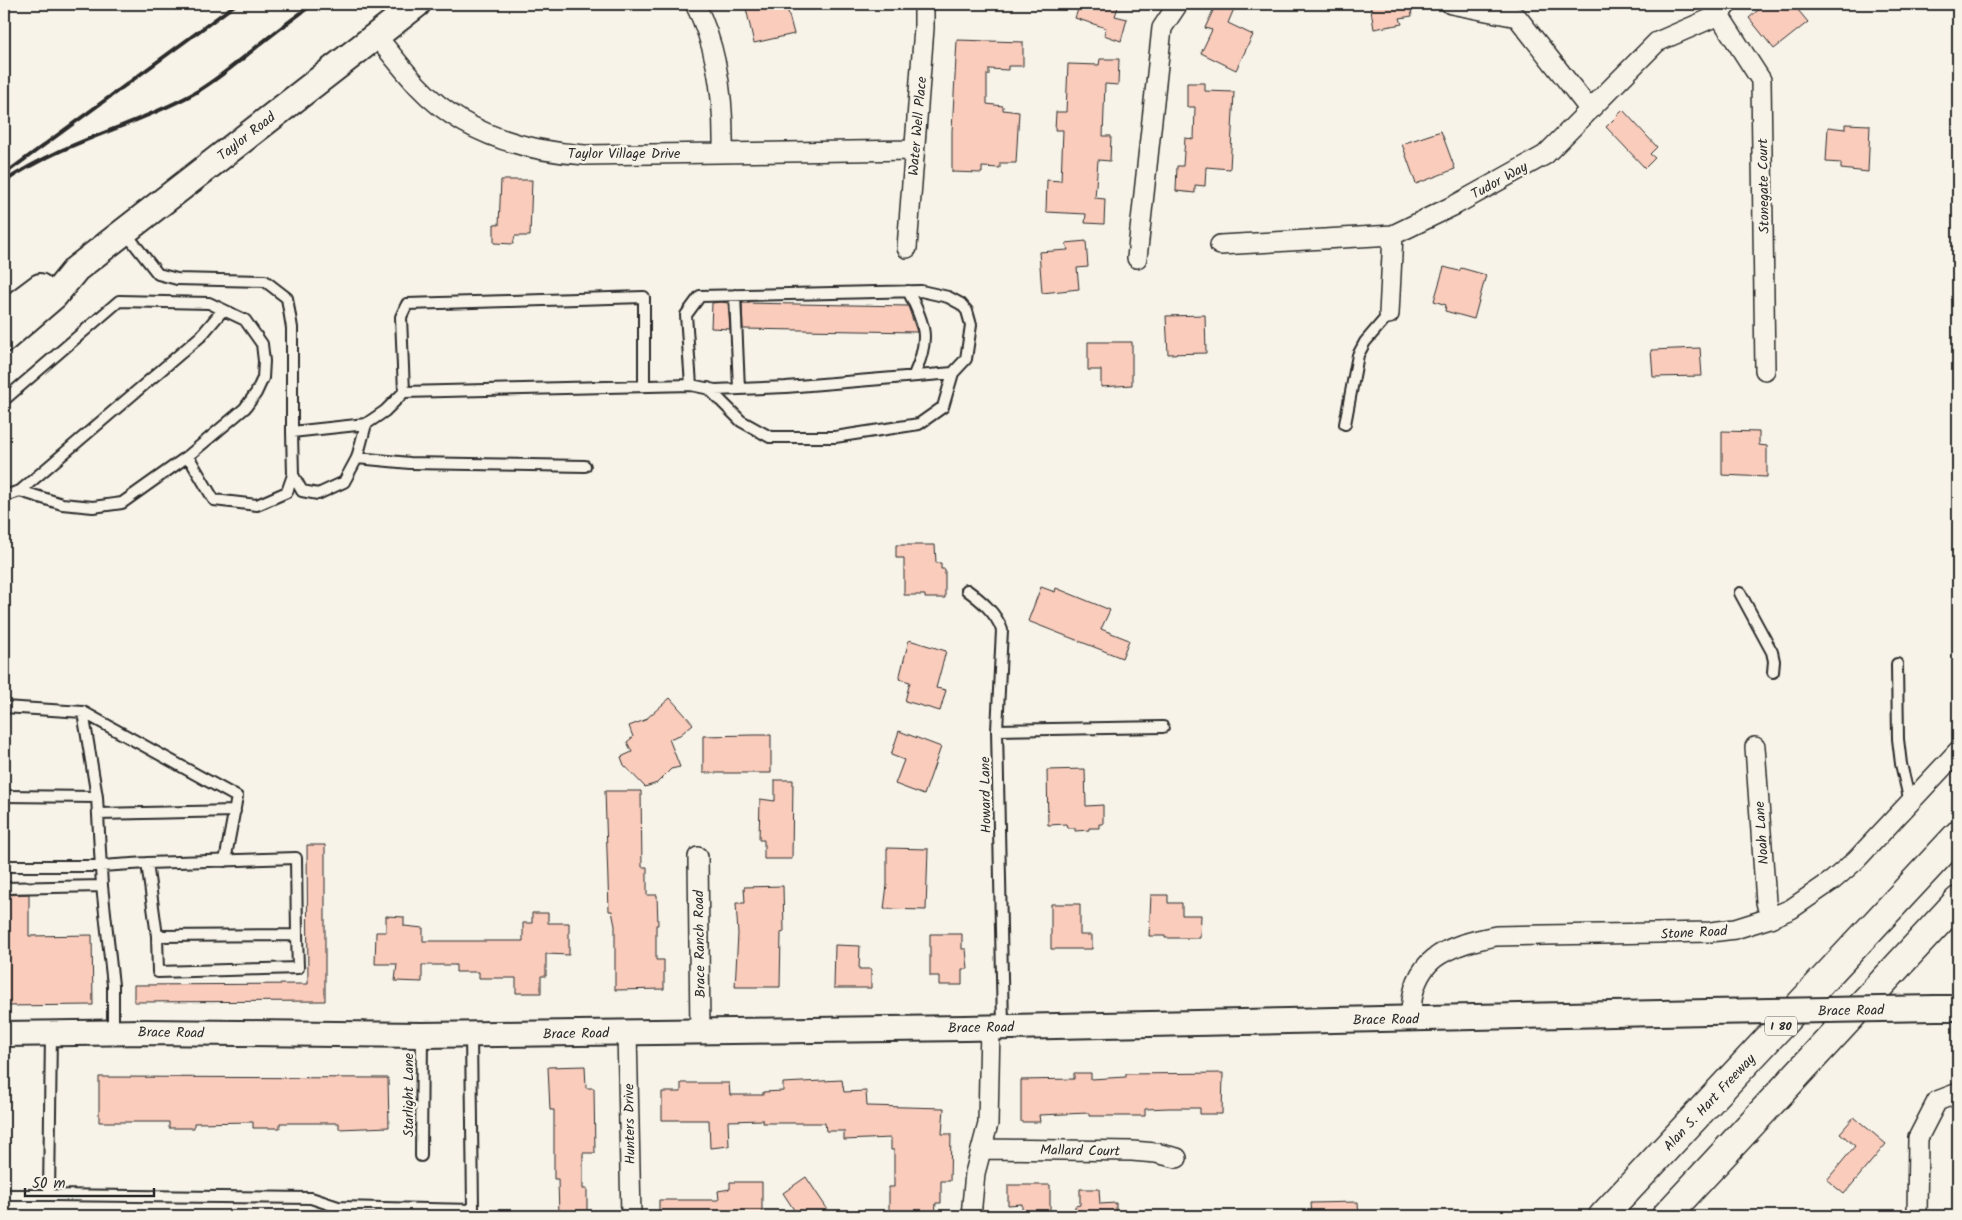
<svg xmlns="http://www.w3.org/2000/svg" width="1962" height="1220" font-family="Kalam,sans-serif">
<style>
.building{fill:#f9ccbc;stroke:#2b2b2b}
.lines{fill:none;stroke-linecap:round;stroke-linejoin:round}
.service-casing{stroke:#2b2b2b;stroke-width:14}
.minor-casing{stroke:#2b2b2b;stroke-width:22}
.tertiary-casing{stroke:#2b2b2b;stroke-width:28}
.secondary-casing{stroke:#2b2b2b;stroke-width:30}
.motorway-casing{stroke:#2b2b2b;stroke-width:31}
.service{stroke:#f7f3e8;stroke-width:10}
.minor{stroke:#f7f3e8;stroke-width:19}
.tertiary{stroke:#f7f3e8;stroke-width:24}
.secondary{stroke:#f7f3e8;stroke-width:26}
.motorway{stroke:#f7f3e8;stroke-width:28}
.rail{stroke:#2b2b2b;stroke-width:4}
.tertiary-bridge-casing{stroke:#2b2b2b;stroke-width:28;stroke-linecap:butt}
.tertiary-bridge{stroke:#f7f3e8;stroke-width:24}
.labels{text-anchor:middle;stroke-width:5;stroke-linejoin:round;paint-order:stroke}
.shield{fill:#f7f3e8;stroke:#686764;stroke-width:1}
.shield-label{font-size:12px;font-weight:bold;fill:#2b2b2b}
.street-label{font-size:14px;fill:#2b2b2b;stroke:#f7f3e8}
</style>
<rect width="100%" height="100%" fill="#f7f3e8"/>
<filter id="ink" filterUnits="userSpaceOnUse"><feTurbulence type="fractalNoise" baseFrequency=".02" numOctaves="2"/><feDisplacementMap in="SourceGraphic" scale="10" xChannelSelector="R" yChannelSelector="G"/><feConvolveMatrix kernelMatrix="1 2 1 2 8 2 1 2 1" color-interpolation-filters="sRGB"/></filter>
<g filter="url(#ink)">
<path class="building" d="M745,4H786L794,34L754,43Z
M1080,4H1119L1115,16L1127,19L1121,41L1104,35L1106,28L1075,18Z
M1216,4H1236L1228,23L1253,35L1236,70L1201,53L1212,30L1205,28Z
M1370,4H1410L1412,16L1400,18L1402,24L1374,29Z
M1765,4H1793L1808,22L1774,49L1749,18Z
M957,40L1023,42V66H1008V70L989,69V75L987,74V104L1003,106V110L1019,112L1016,163H1000V168L982,167V173L952,172V131Z
M1100,59H1119L1118,85L1105,84L1103,136H1111L1110,161L1098,160L1095,198L1105,199L1104,224L1085,223L1086,214L1046,212L1047,180L1061,181L1063,130H1055L1056,112H1066L1068,64L1099,65Z
M1187,83H1205V91L1234,92L1230,169L1206,167L1205,186L1195,185V193L1176,191L1177,166H1183L1185,138L1194,139L1195,107H1187Z
M1623,110L1657,147L1650,154L1655,158L1645,168L1606,127Z
M1845,124L1870,125L1868,172L1841,169V163L1826,162L1828,127L1845,129Z
M1441,131L1455,169L1416,184L1402,144Z
M501,180H532L530,236H515L513,244L494,243V224L499,225Z
M1086,241L1088,267L1077,268L1079,289L1042,293L1039,252L1068,250L1066,243Z
M1444,267L1459,271L1461,268L1486,275L1474,319L1445,311L1446,305L1434,301Z
M721,302L728,303L730,329L711,328L712,303Z
M742,303L908,306L917,332L743,329Z
M1205,315L1206,353L1168,354L1166,316Z
M1088,342H1132V385L1101,387V370H1088Z
M1700,348L1702,376L1653,377L1651,350Z
M1722,431L1759,432V445L1767,446V477L1722,475Z
M896,545H935L936,563H941V569H945V598H925V595H904V558H896Z
M1041,587L1055,592L1056,588L1110,610L1101,629L1129,640L1122,658L1028,621Z
M909,640L946,651L936,688L946,690L940,711L905,701L910,682L899,679Z
M670,698L693,724L680,735L669,739L680,767L671,769L657,783L645,787L624,765L621,757L632,752L627,742L633,737L629,726L645,720Z
M899,731L941,747L924,795L895,784L904,760L891,755Z
M753,735H771V773H703V736Z
M1085,769L1086,806L1103,805V824H1099V828H1089V830L1075,831V828H1067L1066,824L1048,825L1047,770Z
M775,780H793L792,859H764V840H759L760,799L775,801Z
M605,791H641L642,867H647V895H657L658,925H656V960H664V989L615,990V926L612,911H609Z
M307,845H325V1001L134,1002V985L308,984Z
M887,848L928,849L926,910L884,909L887,885Z
M783,886L784,932L781,933L780,987H735L738,934L736,903H745L744,887Z
M29,894V936L92,935L93,1005L4,1006V895Z
M1151,895H1168V903H1182V915H1201L1200,938H1165V936H1149Z
M1051,904H1080V935H1092V949H1051Z
M532,913H548V923H569V955L546,954V976H541V993H516V978H479V972H456V965H422V982L395,981L397,964H375L376,932H386V916L404,917V926L423,928V941H523V923H532Z
M930,934H962V949H966L968,969H962V985H939V976H930Z
M835,945L860,946L859,969H871V988H834Z
M585,1066L586,1088H594L595,1153H583V1189H587V1216H559L558,1179H554V1110H550L548,1067Z
M1074,1073H1091V1079L1126,1077V1074L1223,1073L1222,1114H1200V1108H1169L1145,1109V1116H1089V1113L1039,1115L1040,1122H1021V1080L1074,1079Z
M99,1077L388,1078L389,1127L339,1129V1123H280V1128H253V1122L194,1123V1128H169V1122H99Z
M842,1080L844,1092L866,1091L867,1106L944,1108L942,1134H951L950,1181H941V1203H936L935,1216H889V1187H894V1150H891V1138L844,1140V1131H826L825,1123H763V1120L728,1121L729,1146L710,1148L709,1120H662V1092H681V1083H729L730,1095H763V1092L783,1091V1083Z
M1854,1117L1886,1144L1844,1194L1827,1180L1855,1146L1840,1133Z
M806,1177L832,1216H798L783,1193Z
M730,1182H762V1216H659V1200H719L718,1191L730,1189Z
M1008,1185H1050V1216H1022V1204L1008,1205Z
M1080,1189H1099L1100,1204L1116,1203V1216H1075V1206L1080,1205Z
M1358,1202L1359,1216H1312L1311,1203Z"/>
<g class="lines">
<defs>
<path id="service" d="M125,232L158,274L177,279L265,281L287,298L292,328V432L366,424L385,411L404,392L691,385
M908,291C926,325 930,340 914,375
M735,295L739,389
M708,388L741,421L770,437H835L919,424L943,407L953,373L966,359L971,325L967,311L961,304L948,297L921,291L700,296L686,315L691,385L715,390L786,387L953,373
M404,392L401,317L407,304L644,297V386
M4,400L119,301L209,303L245,320L262,344L264,361L263,378L256,393L245,408L188,456L214,500L257,505L287,492L293,475
M1345,424L1358,355L1365,342L1389,314
M292,432L293,475L302,491L318,494L344,482L357,458L366,424
M357,458L410,463L585,466
M20,491L62,504L93,507L122,503L188,456
M4,496L20,491L201,336L223,310
M967,590C982,601 996,613 1002,630L997,730
M1740,593L1772,652L1774,661L1773,672
M1897,664L1898,739L1901,764L1910,802
M4,707L83,712L237,797L225,861
M4,796L97,797L83,712
M97,797L102,886
M98,814L235,811
M296,858L297,935L157,936L147,863Z
M4,866H101L147,863
M4,888L102,886L113,985V1032
M157,936L158,972L298,968L297,935
M1003,1026L997,730L1163,727
M421,1156L422,1035
M4,1195H49L51,1033
M49,1195L311,1198L338,1207L473,1210L471,1034"/>
<path id="minor" d="M695,4C718,48 724,102 723,152
M1451,4L1517,17L1590,110
M1719,15L1761,80L1765,370
M376,36C390,52 403,70 418,86C462,133 522,151 585,155L914,150
M1220,245L1393,235L1455,205L1545,155L1657,42L1719,15L1727,4
M907,248L924,28V4
M1137,258L1162,28L1178,4
M1389,314L1393,235
M1755,747L1766,902L1770,918
M698,857L700,1031
M1411,1018C1410,959 1445,946 1496,936L1711,932L1735,929L1770,918L1791,909L1833,880L1856,860L1958,751
M627,1032L631,1216
M982,1149L1132,1151L1156,1153L1177,1158
M971,1216L975,1173L988,1124L990,1026
M1917,1216L1918,1138L1937,1101L1958,1093"/>
<path id="tertiary" d="M1936,1008H1958
M4,1034L146,1032L422,1035L965,1028L1708,1012"/>
<path id="secondary" d="M4,314L40,287
M4,339L54,296L76,269L417,4"/>
<path id="motorway" d="M1603,1216L1958,835
M1666,1216L1958,901"/>
</defs>
<use href="#service" class="service-casing"/>
<use href="#minor" class="minor-casing"/>
<use href="#tertiary" class="tertiary-casing"/>
<use href="#secondary" class="secondary-casing"/>
<use href="#motorway" class="motorway-casing"/>
<use href="#service" class="service"/>
<use href="#minor" class="minor"/>
<use href="#tertiary" class="tertiary"/>
<use href="#secondary" class="secondary"/>
<use href="#motorway" class="motorway"/>
<path class="rail" d="M10,170L236,4
M4,182C62,142 130,128 191,95C213,83 233,66 253,50C272,34 293,19 313,4"/>
<defs>
<path id="tertiary-bridge" d="M1708,1012L1936,1008"/>
</defs>
<use href="#tertiary-bridge" class="tertiary-bridge-casing"/>
<use href="#tertiary-bridge" class="tertiary-bridge"/>
</g>
</g>
<g class="labels">
<rect class="shield" x="1765" y="1016.5" width="32" height="19" rx="4"/>
<g class="shield-label">
<text x="1781" y="1030">I 80</text>
</g>
<g class="street-label">
<text transform="translate(917 126) rotate(-85)" y="5">Water Well Place</text>
<text transform="translate(246 136) rotate(-38)" y="5">Taylor Road</text>
<text x="624" y="158">Taylor Village Drive</text>
<text transform="translate(1499 180) rotate(-29)" y="5">Tudor Way</text>
<text transform="translate(1763 186) rotate(-91)" y="5">Stonegate Court</text>
<text transform="translate(985 795) rotate(-91)" y="5">Howard Lane</text>
<text transform="translate(1761 833) rotate(-94)" y="5">Noah Lane</text>
<text transform="translate(1694 932) rotate(-3)" y="5">Stone Road</text>
<text transform="translate(699 944) rotate(-91)" y="5">Brace Ranch Road</text>
<text transform="translate(1851 1010) rotate(-1)" y="5">Brace Road</text>
<text transform="translate(1386 1019) rotate(-1)" y="5">Brace Road</text>
<text transform="translate(981 1027) rotate(-1)" y="5">Brace Road</text>
<text transform="translate(171 1032) rotate(1)" y="5">Brace Road</text>
<text transform="translate(576 1033) rotate(-1)" y="5">Brace Road</text>
<text transform="translate(408 1095) rotate(-90)" y="5">Starlight Lane</text>
<text transform="translate(1709 1102) rotate(-47)" y="5">Alan S. Hart Freeway</text>
<text transform="translate(629 1124) rotate(-91)" y="5">Hunters Drive</text>
<text transform="translate(1080 1150) rotate(1)" y="5">Mallard Court</text>
</g>
</g>
<rect width="1962" height="1220" fill="none" stroke="#f7f3e8" stroke-width="20"/>
<rect x="10" y="10" width="1942" height="1200" fill="none" stroke="#2b2b2b" stroke-width="2" filter="url(#ink)"/>
<path d="M25 1188v8h129v-8" fill="none" stroke="#2b2b2b" stroke-width="2.5"/>
<text x="32" y="1188" font-size="15" fill="#2b2b2b" stroke="#f7f3e8" stroke-width="4" paint-order="stroke">50 m</text>
</svg>
